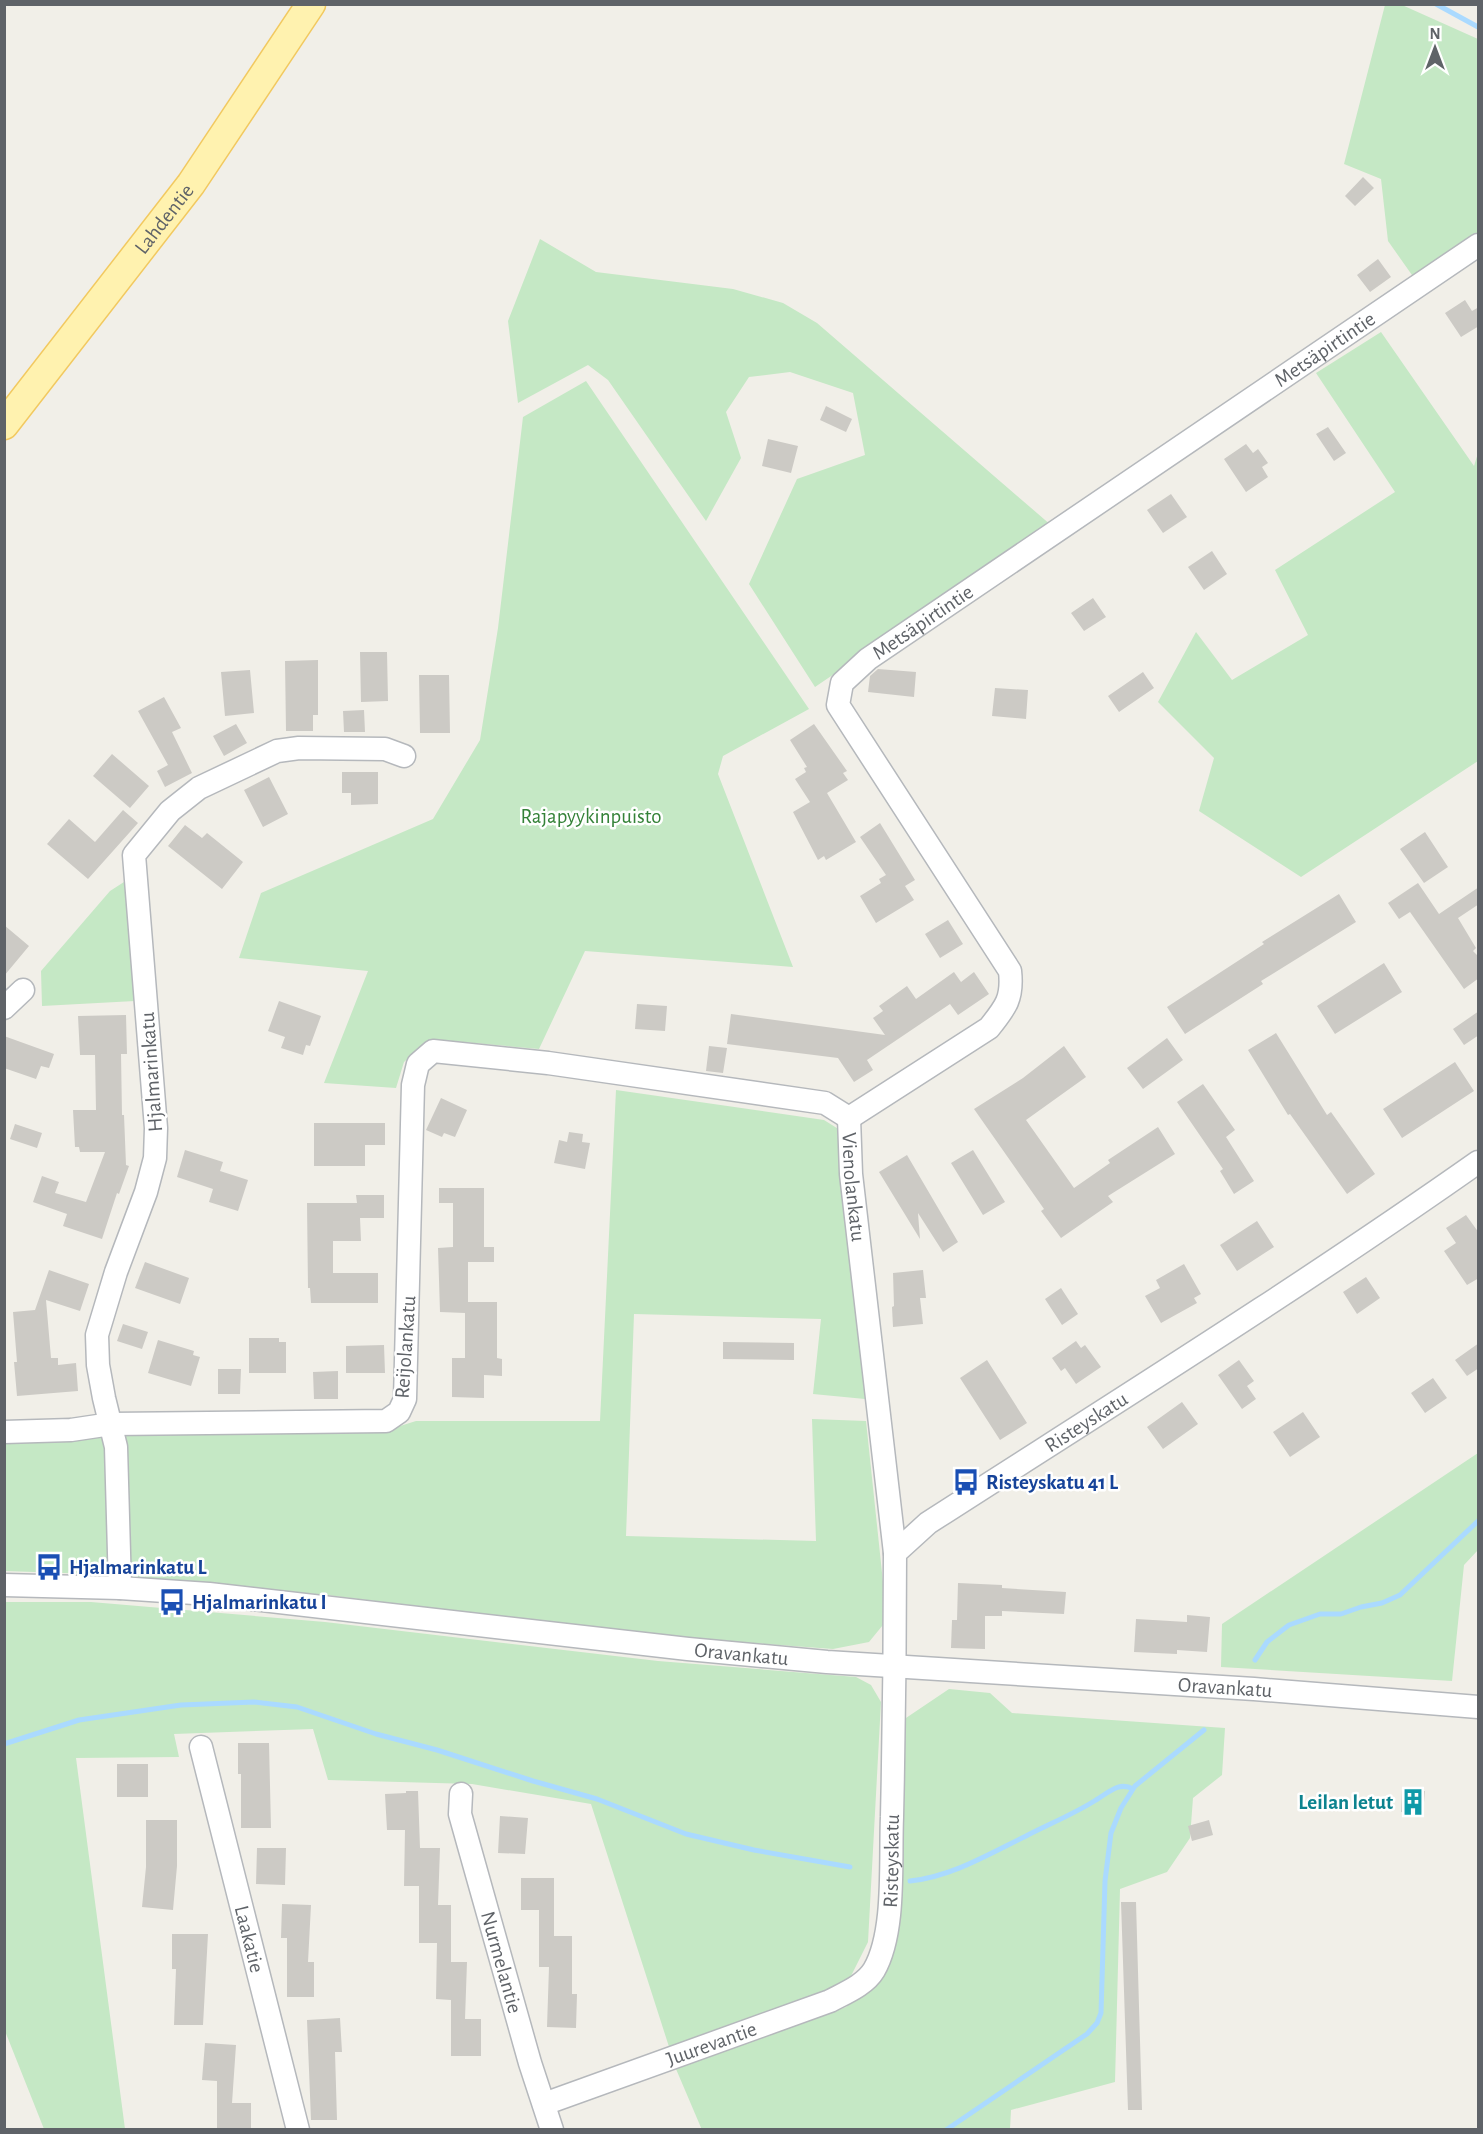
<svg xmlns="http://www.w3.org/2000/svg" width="1483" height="2134" font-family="'Alegreya Sans',sans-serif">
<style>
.green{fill:#c5e8c5}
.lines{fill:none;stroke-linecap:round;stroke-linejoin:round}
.stream{stroke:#aadaff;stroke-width:5}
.building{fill:#cccac5}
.minor-casing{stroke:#b5b8bc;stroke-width:25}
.major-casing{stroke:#f2c960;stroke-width:31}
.minor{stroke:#fff;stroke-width:22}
.major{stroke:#fff2af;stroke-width:28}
.labels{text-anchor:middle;stroke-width:5;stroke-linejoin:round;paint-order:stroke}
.street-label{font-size:21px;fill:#5f6368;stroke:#fff}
.park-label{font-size:21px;fill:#348238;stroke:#fff}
.transit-label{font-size:21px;font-weight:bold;fill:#164399;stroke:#fff;text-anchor:start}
.culture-label{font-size:21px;font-weight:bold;fill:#0d838f;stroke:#fff;text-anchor:end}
</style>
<rect width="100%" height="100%" fill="#f1efe8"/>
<path class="green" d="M1385,5H1402L1478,39V245L1419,285L1388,241L1381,179L1344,164Z
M540,239L596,272L733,289L783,303L817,323L1052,526L815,687L749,584L797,479L865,455L853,393L790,372L749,377L726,412L741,458L706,521L608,380L588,365L518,403L508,321Z
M1381,332L1474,466L1478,453V761L1301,877L1199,811L1214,758L1158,702L1196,632L1232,680L1308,635L1275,570L1395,492L1316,373Z
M586,381L809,709L723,756L718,774L793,967L585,951L539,1049L430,1039L404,1062L396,1088L324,1083L368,971L239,958L261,893L433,819L480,740L498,628L523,417Z
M124,882L129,885L135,1001L42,1006L41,971L110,891Z
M616,1090L824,1120L840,1130L865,1399L813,1394L821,1319L634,1314L626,1536L816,1541L812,1419L866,1421L887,1620L869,1642L833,1649L712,1640L551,1623L327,1595L93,1574L5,1571V1441L149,1432H381L416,1421H600Z
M1478,1453V1550L1464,1565L1452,1681L1221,1667L1222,1624Z
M5,1602H91L325,1622L658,1661L856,1677L871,1685L881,1702L868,1942L850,1978L826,1991L671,2053L591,1804L472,1784L328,1780L313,1729L174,1734L179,1757L76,1758L125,2129H44L5,2031Z
M949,1689L990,1693L1012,1713L1225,1728L1222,1775L1193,1798L1190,1838L1167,1872L1120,1889L1115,2082L1011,2110L1010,2129L702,2130L676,2069L846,2007L881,1976L903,1720Z"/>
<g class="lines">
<path class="stream" d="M1436,4L1478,27
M1255,1660L1267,1642L1289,1625L1320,1614H1341L1361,1607L1382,1603L1400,1595L1478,1521
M4,1744L79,1720L181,1705L254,1702L297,1707L376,1734L437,1750L533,1781L597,1799L686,1834L754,1850L850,1867
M910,1881C951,1877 989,1854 1026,1836C1049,1824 1074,1814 1096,1800C1108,1793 1119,1781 1133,1789
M946,2130L1087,2034L1097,2023L1101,2013L1105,1881L1111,1833L1121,1808L1135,1786L1204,1730"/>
</g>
<path class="building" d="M1363,177L1374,188L1355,206L1345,196Z
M1378,259L1391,277L1370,292L1357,275Z
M1465,300L1472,311L1479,307V326L1461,337L1445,313Z
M826,406L852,419L846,432L820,420Z
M1328,427L1346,453L1334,461L1316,434Z
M768,439L798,446L791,473L762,466Z
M1246,444L1253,453L1258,449L1268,463L1262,467L1268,477L1246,492L1224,459Z
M1171,494L1187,517L1163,533L1147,510Z
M1212,551L1227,574L1204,590L1188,567Z
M1093,598L1106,617L1084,631L1071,613Z
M360,652H387L388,701L361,702Z
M318,660V715H313V731H286L285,661Z
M878,669L916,672L914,697L868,692L870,676Z
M250,670L254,713L225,716L221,672Z
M1143,672L1154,688L1119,712L1108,696Z
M419,675H449L450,733H420Z
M995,688L1028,690L1026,719L992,716Z
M164,697L181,728L172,732L192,773L165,787L157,771L168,765L138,711Z
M364,710L365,732H344L343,711Z
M236,724L247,743L224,756L213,736Z
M814,724L847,771L843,773L848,780L827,793L856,842L826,860L824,856L818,860L793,812L810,802L795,779L806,772L804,768L807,767L790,740Z
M112,754L149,786L130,808L93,776Z
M342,772H378V804L351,805V793H342Z
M269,777L288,814L263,827L244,790Z
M123,810L138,823L88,879L47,844L69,819L95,842Z
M880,823L915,880L905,886L914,900L876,923L860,896L881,883L879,879L886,875L860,837Z
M185,825L202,838L207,833L243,862L222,889L168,846Z
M1425,832L1448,867L1424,883L1400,849Z
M1418,883L1439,914L1479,887V904L1458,918L1476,948L1473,951L1479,957V978L1464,989L1410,912L1399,919L1388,903Z
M1339,894L1356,922L1261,981L1263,984L1185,1034L1167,1007L1264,944L1262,942Z
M948,920L963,944L940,958L925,934Z
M4,925L29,946L4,976Z
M1384,963L1402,992L1335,1034L1317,1006Z
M954,972L961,982L974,972L989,994L958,1015L950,1004L867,1060L873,1070L854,1082L838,1058L727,1044L731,1014L885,1035L873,1018L883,1011L879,1006L907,986L916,999Z
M279,1001L321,1016L310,1046L306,1045L303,1055L281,1048L285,1037L268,1031Z
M637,1004L667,1006L665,1031L635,1029Z
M1479,1011V1035L1464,1045L1453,1029Z
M126,1015L127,1054H121L122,1115H124L126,1165L129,1166L119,1194L117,1193L102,1239L63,1226L67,1214L33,1202L42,1176L59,1182L55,1193L86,1202L105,1152H80L79,1147H75L73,1110H96L95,1055H80L78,1016Z
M1276,1033L1327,1115L1331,1112L1375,1174L1347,1194L1290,1114L1288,1115L1248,1050Z
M4,1036L54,1054L49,1068L41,1066L36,1079L4,1068Z
M1167,1038L1183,1060L1143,1089L1127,1068Z
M709,1046L727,1048L723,1073L706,1071Z
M1064,1046L1086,1077L1026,1120L1074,1188L1110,1163L1108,1160L1158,1127L1175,1154L1108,1196L1113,1202L1061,1238L1041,1211L1044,1209L974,1109L1023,1078Z
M1455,1062L1474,1091L1402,1138L1383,1109Z
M1203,1084L1235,1130L1226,1137L1254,1181L1234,1194L1220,1171L1223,1169L1177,1102Z
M441,1098L467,1110L455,1137L444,1133L442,1137L426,1130Z
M314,1123H385V1145H365V1166H314Z
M15,1124L42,1133L37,1148L10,1139Z
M569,1132L583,1134L582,1142L590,1143L585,1169L554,1163L559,1140L567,1142Z
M185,1150L223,1162L220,1171L248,1180L238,1211L209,1202L213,1189L177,1177Z
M973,1150L1005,1202L983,1215L951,1163Z
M907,1155L958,1242L943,1252L918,1213L920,1239L879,1172Z
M439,1188H484V1247H494V1262H468V1302H497V1358L502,1359V1376L484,1375V1398L452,1397V1358H465V1313L440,1312L438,1248L453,1247V1203H439Z
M356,1195H384V1218H360L361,1241H333V1273H378V1303H311L310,1288H308L307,1203H357Z
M1466,1215L1479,1233V1278L1467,1285L1444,1251L1456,1243L1446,1228Z
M1257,1221L1274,1247L1237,1271L1220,1245Z
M145,1262L189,1278L180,1304L135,1288Z
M1184,1264L1201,1294L1194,1298L1197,1303L1161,1323L1145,1296L1160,1288L1156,1280Z
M49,1270L89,1284L80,1311L46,1300L51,1358H58V1365L76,1363L78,1391L17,1396L14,1362H17L13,1312L35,1310Z
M923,1270L926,1298H920L923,1324L893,1327L892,1307L894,1306L893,1273Z
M1366,1277L1380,1298L1357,1314L1343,1292Z
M1061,1288L1078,1314L1062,1325L1045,1299Z
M123,1324L148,1332L142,1349L117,1341Z
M249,1338H279V1342H286V1373H249Z
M158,1340L194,1351L193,1355L200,1357L191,1386L148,1373Z
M1076,1341L1081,1348L1085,1345L1101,1367L1076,1384L1065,1368L1061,1371L1052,1358Z
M723,1342L794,1343V1360L723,1359Z
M1479,1343V1368L1467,1376L1455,1360Z
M384,1345L385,1373H346V1346Z
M987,1360L1027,1423L1000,1440L960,1378Z
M1239,1360L1254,1381L1247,1386L1256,1399L1242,1409L1218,1375Z
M218,1369H241L240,1394H218Z
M338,1371V1399H314L313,1372Z
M1433,1378L1447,1398L1425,1413L1411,1393Z
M1182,1402L1198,1424L1163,1449L1147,1427Z
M1303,1412L1320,1437L1290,1457L1273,1432Z
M958,1583L1002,1585V1588L1066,1592L1064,1614L1002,1611V1616H985V1649L951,1648L952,1620H957Z
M1187,1615L1210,1617L1207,1652L1177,1650V1654L1134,1652L1136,1619L1187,1622Z
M238,1743H269L271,1828H241V1774H238Z
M117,1764H148V1797H117Z
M1402,1790L1425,1791L1423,1814L1401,1812Z
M406,1791H418L420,1848H440L438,1905H451V1962H467L465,2019H481V2056H451V2000L436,1999L437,1943H419V1886H404L405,1830H387L385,1794L406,1793Z
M500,1816L528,1818L525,1854L498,1853Z
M146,1820H177V1866L173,1910L142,1907L146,1867Z
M1209,1820L1213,1835L1192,1841L1188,1826Z
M257,1848H286L285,1885L256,1884Z
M521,1878H554V1936H572V1994H577L576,2028L547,2027L549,1967H539V1910H521Z
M1121,1902H1136L1142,2110H1128Z
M282,1904L311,1905L308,1962H314V1997H287V1938H281Z
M172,1934H208L203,2025H174L176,1969H172Z
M340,2018L342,2052H335L337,2120H311L307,2020Z
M205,2043L236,2045L232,2103H251V2130H217V2081L202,2080Z"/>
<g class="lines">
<defs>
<g id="minor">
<path d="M4,1008L23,990"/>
<path id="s1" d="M849,1118L989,1028C1006,1007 1013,998 1010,971L838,705L842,683L868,659L1478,245"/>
<path id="s2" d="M849,1118L851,1174L895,1553"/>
<path d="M4,1432L71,1430L111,1424L386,1421L399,1412L405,1399L413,1085L418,1064L433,1051L548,1063L825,1103L849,1118"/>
<path id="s3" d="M4,1585L120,1588L209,1594L688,1649L827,1662L1254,1689L1478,1707"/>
<path d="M120,1588L116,1447L104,1398L98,1365L97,1335L116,1272L146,1192L155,1158L156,1128L134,855L170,811L199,788L277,751L299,748L385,749L404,756"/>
<path id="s4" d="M201,1747L298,2130"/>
<path id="s5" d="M461,1794L460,1814L530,2063L552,2130"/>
<path id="s6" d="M544,2104L830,2001C845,1993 865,1985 874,1970C896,1932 890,1861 892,1817C894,1729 895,1642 895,1553L928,1523C1113,1404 1299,1288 1478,1162"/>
</g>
<g id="major">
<path id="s7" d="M4,425L191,184L311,4"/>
</g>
</defs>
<use href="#minor" class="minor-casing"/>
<use href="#major" class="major-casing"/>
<use href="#minor" class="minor"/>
<use href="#major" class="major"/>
</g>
<defs>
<symbol id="bus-bare" viewBox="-9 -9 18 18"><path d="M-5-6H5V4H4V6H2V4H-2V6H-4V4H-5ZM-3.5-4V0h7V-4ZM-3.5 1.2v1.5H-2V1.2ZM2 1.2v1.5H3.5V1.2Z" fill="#1a4fb4" stroke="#fff" stroke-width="2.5" paint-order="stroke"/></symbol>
<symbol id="building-bare" viewBox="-9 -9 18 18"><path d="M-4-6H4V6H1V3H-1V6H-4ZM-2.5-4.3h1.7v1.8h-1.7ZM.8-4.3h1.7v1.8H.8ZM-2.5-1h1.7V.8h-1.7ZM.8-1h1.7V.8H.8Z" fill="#0f9aa8" stroke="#fff" stroke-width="2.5" paint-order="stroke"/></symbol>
</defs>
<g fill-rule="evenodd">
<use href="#bus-bare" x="947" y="1463" width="38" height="38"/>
<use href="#bus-bare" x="30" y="1548" width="38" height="38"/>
<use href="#bus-bare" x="153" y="1583" width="38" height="38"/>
<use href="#building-bare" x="1394" y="1783" width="38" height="38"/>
</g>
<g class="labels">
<g class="street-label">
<text dy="7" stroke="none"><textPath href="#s7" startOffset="261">Lahdentie</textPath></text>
<text dy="7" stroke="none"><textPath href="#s1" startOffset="1156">Metsäpirtintie</textPath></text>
<text dy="7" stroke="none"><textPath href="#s1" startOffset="670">Metsäpirtintie</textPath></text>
<text transform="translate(151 1072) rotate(-94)" y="7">Hjalmarinkatu</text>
<text dy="7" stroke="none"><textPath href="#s2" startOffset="69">Vienolankatu</textPath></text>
<text transform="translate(405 1347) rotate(-86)" y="7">Reijolankatu</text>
<text dy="7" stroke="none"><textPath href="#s6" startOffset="1010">Risteyskatu</textPath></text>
<text dy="7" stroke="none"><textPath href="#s3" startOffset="741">Oravankatu</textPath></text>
<text dy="7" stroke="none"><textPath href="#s3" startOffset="1226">Oravankatu</textPath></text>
<text dy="7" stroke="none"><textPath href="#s6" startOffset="470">Risteyskatu</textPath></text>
<text dy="7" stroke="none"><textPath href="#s4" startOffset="198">Laakatie</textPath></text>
<text dy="7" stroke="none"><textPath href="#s5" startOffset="174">Nurmelantie</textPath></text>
<text dy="7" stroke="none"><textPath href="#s6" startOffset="178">Juurevantie</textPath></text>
</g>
<g class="park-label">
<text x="591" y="823">Rajapyykinpuisto</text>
</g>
<g class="transit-label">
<text x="986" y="1489">Risteyskatu 41 L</text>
<text x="69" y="1574">Hjalmarinkatu L</text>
<text x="192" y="1609">Hjalmarinkatu I</text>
</g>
<g class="culture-label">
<text x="1393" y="1809">Leilan letut</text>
</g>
</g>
<rect width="1483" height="2134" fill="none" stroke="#5f6368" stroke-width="12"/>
<g transform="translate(1435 48)" stroke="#ffffff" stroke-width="4.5" paint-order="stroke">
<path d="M0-4.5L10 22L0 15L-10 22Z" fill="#5f6368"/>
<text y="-9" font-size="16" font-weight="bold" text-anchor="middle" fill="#5f6368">N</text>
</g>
</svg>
